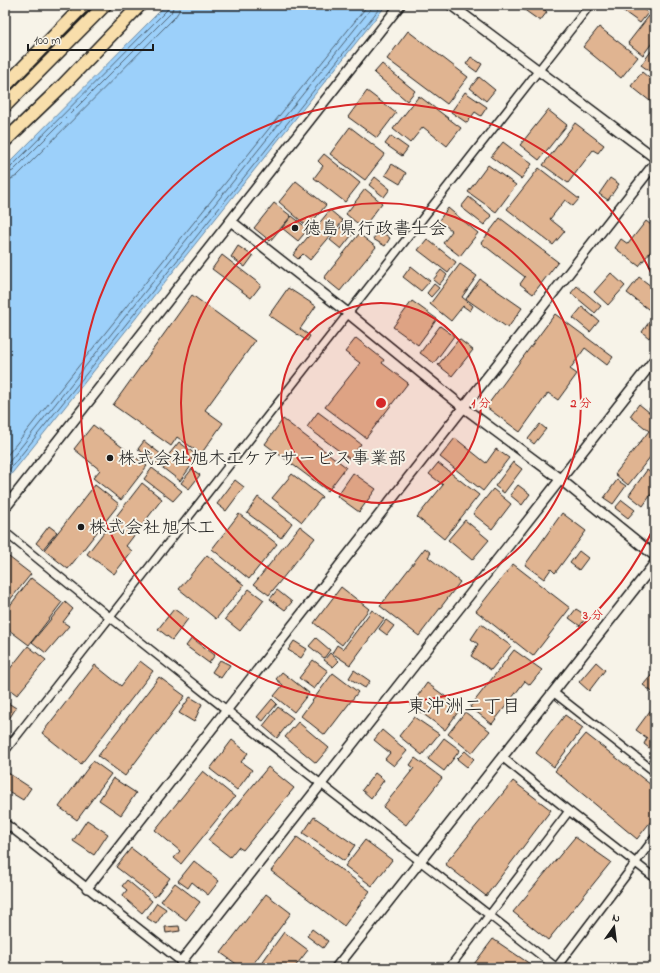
<svg xmlns="http://www.w3.org/2000/svg" width="660" height="973" font-family="'Indie Flower','Klee One',sans-serif">
<style>
.water{fill:#9cd0fa;stroke:#6988a1}
.lines{fill:none;stroke-linecap:round;stroke-linejoin:round}
.shore{stroke:#4f6475;stroke-width:1}
.building{fill:#e0b491;stroke:#1c1c1c}
.street-casing{stroke:#1c1c1c;stroke-width:10}
.secondary-casing{stroke:#1c1c1c;stroke-width:12}
.highway-casing{stroke:#1c1c1c;stroke-width:15}
.street{stroke:#f7f3e8;stroke-width:7}
.secondary{stroke:#f7f3e8;stroke-width:9}
.highway{stroke:#f8deab;stroke-width:12}
.ring{fill:none;stroke:#d62828;stroke-width:2}
.poi-dot{fill:#1c1c1c;stroke:#f7f3e8;stroke-width:1.5}
.labels{text-anchor:middle;stroke-width:4;stroke-linejoin:round;paint-order:stroke}
.poi-label{font-size:18px;fill:#1c1c1c;stroke:#f7f3e8;text-anchor:start}
.neighbourhood-label{font-size:19px;fill:#1c1c1c;stroke:#f7f3e8}
.centre{fill:#d62828;stroke:#f7f3e8;stroke-width:2}
.ring-label{font-size:12px;text-anchor:middle;font-weight:bold;fill:#d62828;stroke:#f7f3e8;stroke-width:4;stroke-linejoin:round;paint-order:stroke}
</style>
<rect width="100%" height="100%" fill="#f7f3e8"/>
<filter id="ink" filterUnits="userSpaceOnUse"><feTurbulence type="fractalNoise" baseFrequency=".025" numOctaves="2"/><feDisplacementMap in="SourceGraphic" scale="8" xChannelSelector="R" yChannelSelector="G"/><feConvolveMatrix kernelMatrix="1 2 1 2 8 2 1 2 1" color-interpolation-filters="sRGB"/></filter>
<g filter="url(#ink)">
<path class="water" d="M166,5H383V9L5,482V167Z"/>
<g class="lines">
<path class="shore" d="M5,169L10,168L167,10L169,5
M5,174L13,171L171,13L174,5
M5,180L11,179L17,176L175,17L179,11L180,5
M5,458L368,5
M5,467L374,5
M5,475L379,9V5"/>
</g>
<path class="building" d="M526,5H539L547,12L540,21L523,9Z
M622,5H638L648,13L640,23L619,8Z
M649,16L655,21V39L643,55L628,43Z
M599,27L638,57L621,78L583,47Z
M408,31L468,77L447,104L387,59Z
M655,46V75L641,65Z
M471,57L482,64L477,72L466,64Z
M382,64L415,91L407,101L374,73Z
M642,72L655,83V105L631,86Z
M479,77L495,90L486,101L470,88Z
M367,91L396,113L377,138L348,117Z
M465,92L487,107L481,116L475,112L467,123L451,112Z
M419,96L461,128L447,146L423,127L410,143L393,129Z
M548,110L567,125L539,160L520,145Z
M575,123L604,145L598,153L593,150L568,183L543,165Z
M350,127L385,154L365,180L330,154Z
M391,136L408,148L402,156L385,144Z
M503,142L532,164L521,179L491,157Z
M324,154L360,183L345,202L314,178L323,166L318,161Z
M392,164L406,173L400,184L385,175Z
M488,165L516,185L496,212L468,192Z
M539,168L579,199L573,206L565,200L550,219L565,231L553,245L507,209Z
M375,177L390,189L384,197L369,185Z
M610,178L619,184L608,200L599,194Z
M296,181L326,205L308,227L279,202Z
M365,189L382,203L363,228L346,214Z
M469,197L492,216L484,225L461,207Z
M274,203L291,216L270,241L254,228Z
M448,208L478,233L460,256L443,243L452,231L445,225L440,232L434,227Z
M330,210L343,221L310,260L303,254L298,259L293,255Z
M655,214V225L650,221Z
M292,216L308,229L298,241L282,228Z
M500,218L558,262L533,294L520,284L525,277L481,243Z
M646,221L655,228V246L639,266L615,248L621,239L628,244Z
M345,222L355,231L341,249L330,240Z
M379,230L390,238L385,246L373,239Z
M359,234L376,247L340,291L324,278Z
M427,239L456,262L448,273L418,250Z
M238,246L253,256L245,267L231,257Z
M222,255L261,285L251,298L212,269Z
M460,264L477,276L462,297L473,306L470,311L463,306L451,321L430,304Z
M411,266L430,281L421,291L403,277Z
M441,270L447,275L439,285L433,280Z
M611,273L625,286L608,305L594,292Z
M639,277L655,289V308L652,312L627,293Z
M480,279L522,308L508,328L466,299Z
M434,284L439,288L431,297L427,293Z
M577,286L601,306L595,313L571,293Z
M288,288L316,306L300,329L310,336L307,341L269,315Z
M192,295L255,341L205,410L223,423L201,454L177,437L171,446L113,405Z
M412,301L437,319L418,345L393,327Z
M582,307L599,321L590,332L573,318Z
M555,314L613,357L607,365L585,348L570,369L577,374L558,400L548,393L520,432L486,407Z
M652,318L655,320V331H654L649,338L642,332Z
M440,326L454,336L434,363L420,353Z
M356,338L384,360L382,363L408,383L366,438L325,407L360,363L345,352Z
M459,339L473,350L452,376L438,365Z
M655,401V414L649,409Z
M639,404L655,417V451L628,485L615,474L649,431L630,416Z
M318,412L361,444L350,459L307,427Z
M283,419L346,467L328,491L265,444Z
M540,424L546,429L534,444L528,439Z
M93,425L147,466L121,500L93,478L100,470L74,449Z
M455,438L486,463L496,449L509,458L483,491L440,457Z
M144,441L166,458L179,442L195,454L191,459L194,462L180,481L138,449Z
M655,459V470L650,466Z
M513,462L522,469L504,493L495,486Z
M438,463L479,495L444,539L417,517L443,485L429,474Z
M152,468L182,491L173,501L144,479Z
M192,469L200,475L189,489L181,483Z
M647,470L655,476V489L643,506L629,495Z
M353,473L376,489L359,512L337,496Z
M292,474L322,497L302,522L272,498Z
M235,480L244,487L226,511L217,504Z
M617,480L626,486L613,504L604,498Z
M142,483L162,499L126,546L132,551L114,574L87,554Z
M95,485L119,504L68,569L44,550Z
M518,485L530,494L522,505L510,495Z
M493,489L511,504L492,529L473,514Z
M258,497L292,523L281,538L247,513Z
M622,500L635,510L628,518L615,508Z
M562,513L586,531L555,573L551,569L544,579L525,565Z
M239,514L277,544L249,579L212,549Z
M465,520L489,540L472,560L448,540Z
M49,526L57,532L43,549L36,543Z
M300,526L315,538L269,595L254,584Z
M425,548L431,553L428,557L460,582L419,636L380,606Z
M579,551L588,558L579,570L570,563Z
M5,554L31,574L5,606Z
M207,555L244,585L216,619L179,589Z
M513,564L570,608L533,656L476,611Z
M31,578L62,602L29,645L5,627V612Z
M341,587L369,609L342,645L314,623Z
M249,589L264,600L240,631L225,619Z
M277,590L292,602L285,610L270,599Z
M65,602L73,609L63,622L69,626L46,653L32,642Z
M174,609L188,619L172,640L158,629Z
M576,609L587,616L580,626L569,618Z
M372,610L384,619L350,665L332,653L337,645L343,649Z
M386,620L394,626L387,635L379,629Z
M481,624L511,646L491,670L471,656L478,644L471,639Z
M192,638L215,655L209,663L186,646Z
M316,638L330,650L324,658L309,646Z
M294,641L307,649L301,658L288,650Z
M28,646L46,660L17,695L5,686V675Z
M514,650L542,670L530,685L525,681L492,724L470,707Z
M330,653L339,661L333,667L324,660Z
M220,660L230,665L221,678L212,672Z
M313,660L328,671L314,689L299,678Z
M140,661L153,671L81,764L42,733L95,665L121,686Z
M596,662L605,670L589,691L579,682Z
M354,670L370,681L365,688L349,678Z
M655,671V694L643,685Z
M282,672L309,693L294,712L274,696L283,685L276,679Z
M333,673L358,692L325,735L301,716Z
M159,677L185,696L125,776L98,756Z
M427,683L461,708L445,730L411,705Z
M190,697L202,704L194,722L179,713Z
M272,699L277,704L263,721L257,717Z
M5,701L16,708L7,722L5,721Z
M655,704V751L654,752L644,744L647,738L636,730Z
M278,707L293,718L277,738L263,726Z
M465,712L490,731L472,753L448,734Z
M565,715L583,728L554,767L536,753Z
M414,717L439,734L422,755L399,736Z
M298,722L329,748L316,763L285,737Z
M382,730L407,751L394,766L385,759L390,753L374,740Z
M586,734L655,788V816L637,839L555,771Z
M444,738L460,750L444,771L428,759Z
M232,740L248,753L241,762L252,770L237,790L210,769Z
M465,751L474,759L467,767L457,759Z
M415,758L442,778L406,825L383,807L414,768L410,765Z
M93,761L111,774L77,820L59,807Z
M268,767L294,788L243,850L238,847L230,857L208,840Z
M5,771L31,788L23,800L5,789Z
M203,771L235,797L181,864L174,858L180,851L155,830Z
M375,773L384,780L371,798L362,790Z
M113,778L136,793L121,815L99,800Z
M513,781L551,810L486,896L445,864Z
M314,817L355,845L344,861L303,833Z
M87,820L108,834L94,855L73,841Z
M297,837L370,891L344,926L271,871Z
M575,837L611,862L548,940L513,912Z
M365,840L392,860L372,886L345,866Z
M131,848L170,878L155,897L116,867Z
M194,861L219,881L208,895L192,882L188,888L178,881Z
M127,880L152,901L142,913L122,896L127,890L122,886Z
M175,883L200,902L186,920L161,901Z
M266,894L291,913L250,968H242L221,953Z
M157,903L166,909L156,924L147,918Z
M179,926L180,931L166,933L165,927Z
M312,929L328,941L323,948L307,936Z
M284,932L308,950L294,968H258Z
M493,939L530,964L527,968H471Z"/>
<g class="lines">
<defs>
<path id="street" d="M5,532C186,681 372,823 557,968
M553,692L655,772
M5,751L590,5
M502,757L569,811L655,878
M5,823L189,968
M449,968L569,811
M556,968L655,837"/>
<path id="secondary" d="M451,5L655,158
M232,222L349,314L463,407L560,479L655,556
M5,508L400,5
M87,888L655,163
M181,962L655,359
M336,968L655,563"/>
<path id="highway" d="M5,86L84,5
M5,106L105,5
M5,141L63,85L140,5"/>
</defs>
<use href="#street" class="street-casing"/>
<use href="#secondary" class="secondary-casing"/>
<use href="#highway" class="highway-casing"/>
<use href="#street" class="street"/>
<use href="#secondary" class="secondary"/>
<use href="#highway" class="highway"/>
</g>
</g>
<circle cx="381" cy="403" r="100" fill="#d62828" fill-opacity=".12"/>
<g class="ring">
<circle cx="381" cy="403" r="100"/>
<circle cx="381" cy="403" r="200"/>
<path d="M654 527A300 300 0 1 1 654 279"/>
</g>
<g class="poi-dot">
<circle cx="295" cy="228" r="4"/>
<circle cx="110" cy="458" r="4"/>
<circle cx="81" cy="527" r="4"/>
</g>
<g class="labels">
<g class="poi-label">
<text x="303" y="234">徳島県行政書士会</text>
<text x="118" y="464">株式会社旭木工ケアサービス事業部</text>
<text x="89" y="533">株式会社旭木工</text>
</g>
<g class="neighbourhood-label">
<text x="464" y="712">東沖洲二丁目</text>
</g>
</g>
<circle cx="381" cy="403" r="6" class="centre"/>
<g class="ring-label">
<text x="481" y="407">1 分</text>
<text x="581" y="407">2 分</text>
<text x="593" y="619">3 分</text>
</g>
<rect width="660" height="973" fill="none" stroke="#f7f3e8" stroke-width="20"/>
<rect x="10" y="10" width="640" height="953" fill="none" stroke="#1c1c1c" stroke-width="1.5" filter="url(#ink)"/>
<g transform="translate(614 927) rotate(14)" stroke="#f7f3e8" stroke-width="3" paint-order="stroke">
<path d="M0-3L7 15L0 10L-7 15Z" fill="#1c1c1c"/>
<text y="-6" font-size="11" font-weight="bold" text-anchor="middle" fill="#1c1c1c">N</text>
</g>
<path d="M28 44v6h125v-6" fill="none" stroke="#1c1c1c" stroke-width="2"/>
<text x="34" y="44" font-size="12" fill="#1c1c1c" stroke="#f7f3e8" stroke-width="3" paint-order="stroke">100 m</text>
</svg>
